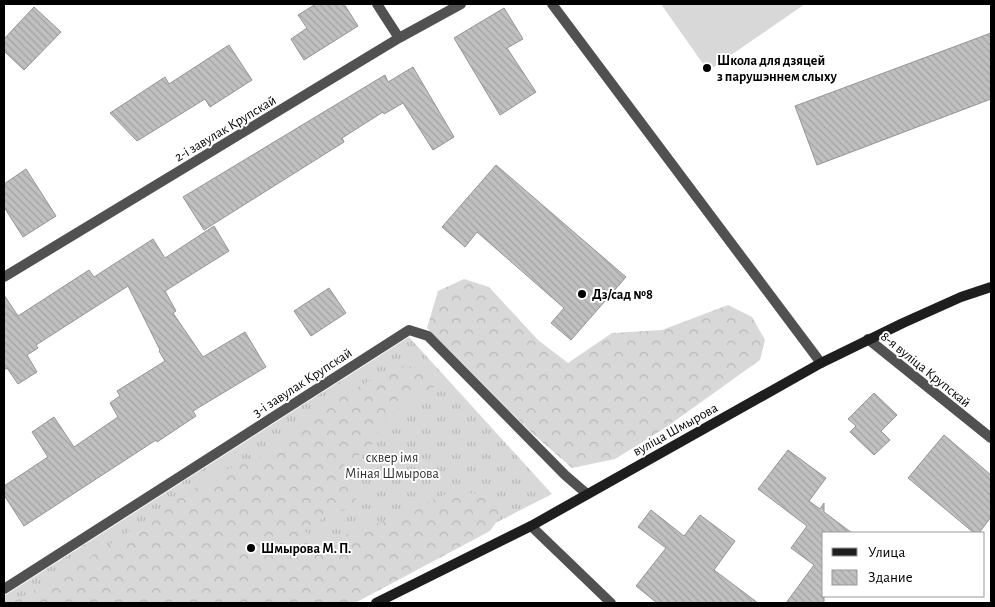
<svg xmlns="http://www.w3.org/2000/svg" width="995" height="607" font-family="'Alegreya Sans',sans-serif">
<style>
.grass{fill:url(#grass-tufts)}
.forest{fill:url(#forest-crowns)}
.pitch{fill:#d8d8d8}
.building{fill:url(#building-back-hatch);stroke:#959595}
.lines{fill:none;stroke-linecap:round;stroke-linejoin:round}
.street{stroke:#515151;stroke-width:10}
.secondary{stroke:#1e1e1e;stroke-width:10}
.poi-dot{fill:#000;stroke:#fff;stroke-width:2}
.labels{text-anchor:middle;stroke-width:4;stroke-linejoin:round;paint-order:stroke}
.poi-label{font-size:14px;font-weight:bold;fill:#000;stroke:#fff;text-anchor:start}
.street-label{font-size:14px;fill:#000;stroke:#fff}
.park-label{font-size:14px;fill:#2f2f2f;stroke:#fff}
</style>
<defs>
<pattern id="grass-tufts" width="24" height="20" patternUnits="userSpaceOnUse" patternTransform="scale(1.25)"><rect width="24" height="20" fill="#d8d8d8"/><path d="M3 7l-1-3M5 7V3M7 7l1-3M15 17l-1-3M17 17v-4M19 17l1-3" fill="none" stroke="#b8b8b8"/></pattern>
<pattern id="forest-crowns" width="20" height="18" patternUnits="userSpaceOnUse" patternTransform="scale(1.25)"><rect width="20" height="18" fill="#d8d8d8"/><path d="M2 6a3 3 0 1 1 6 0M12 15a3 3 0 1 1 6 0" fill="none" stroke="#b8b8b8"/></pattern>
<pattern id="building-back-hatch" width="6" height="6" patternUnits="userSpaceOnUse" patternTransform="scale(1.25)"><rect width="6" height="6" fill="#c0c0c0"/><path d="M-1 5l2 2M0 0l6 6M5-1l2 2" fill="none" stroke="#a3a3a3"/></pattern>
</defs>
<rect width="100%" height="100%" fill="#fff"/>
<path class="grass" d="M409,337L552,494L339,603H4V596Z"/>
<path class="forest" d="M464,279L489,287L538,340L568,363L612,333L662,330L728,305L752,317L765,340L760,360L665,428L615,459L572,468L533,434L427,328L438,291Z
M405,365L435,373L440,384L415,397L386,418L369,449L343,465L355,485L356,507L330,514L304,530L317,543L362,530L453,491L478,494L502,514L490,531L355,603H11L76,567L188,492L230,468L271,453L327,404L373,379Z"/>
<path class="pitch" d="M661,4H805L708,71Z"/>
<path class="building" d="M316,4H344L358,26L304,60L291,39L307,28L298,15Z
M34,7L61,32L24,70L4,51V39Z
M504,8L523,39L507,48L536,92L500,115L454,38Z
M991,33V99L817,165L795,106Z
M229,45L252,80L210,107L205,99L137,141L110,113L165,77L169,84Z
M413,67L454,137L433,150L403,103L384,114L383,112L342,138L344,142L204,230L183,197L385,75L388,82Z
M496,165L626,277L571,340L551,323L564,308L477,232L465,247L442,227Z
M26,169L56,216L23,237L4,207V184Z
M214,226L229,251L165,291L176,311L173,313L203,357L245,332L266,367L193,411L196,416L157,442L156,440L24,526L4,495V486L48,457L32,432L54,417L74,447L118,417L110,403L120,396L117,391L165,361L159,351L160,350L128,286L36,345L38,348L27,355L37,372L18,384L7,368L4,370V295L18,316L89,270L94,277L153,239L165,258Z
M329,288L346,313L311,336L294,311Z
M874,393L897,415L881,431L890,440L874,455L850,432L856,426L848,419Z
M944,435L991,475V517L979,533H974L908,478Z
M788,450L826,478L809,501L820,509L824,503V512L852,533H824V603H786L814,565L791,548L807,526L758,489Z
M651,510L684,536L700,515L735,541L714,570L758,603H657L636,586L666,548L638,527Z"/>
<g class="lines">
<path class="street" d="M377,4L399,38
M552,4L821,363
M4,277L399,38L461,4
M868,339L991,438
M531,526L611,603
M4,589L409,330L428,336L565,475L587,494"/>
<path class="secondary" d="M376,603L531,526L821,363L903,323L961,297L991,287"/>
</g>
<g class="poi-dot">
<circle cx="707" cy="68" r="5"/>
<circle cx="582" cy="294" r="5"/>
<circle cx="251" cy="548" r="5"/>
</g>
<g class="labels">
<g class="poi-label">
<text x="717" y="65">Школа для дзяцей<tspan x="717" dy="16">з парушэннем слыху</tspan></text>
<text x="592" y="299">Дз/сад №8</text>
<text x="261" y="553">Шмырова М. П.</text>
</g>
<g class="street-label">
<text transform="translate(225 128) rotate(-31)" y="5">2-і завулак Крупскай</text>
<text transform="translate(926 369) rotate(39)" y="5">8-я вуліца Крупскай</text>
<text transform="translate(302 382) rotate(-33)" y="5">3-і завулак Крупскай</text>
<text transform="translate(675 429) rotate(-29)" y="5">вуліца Шмырова</text>
</g>
<g class="park-label">
<text x="392" y="462">сквер імя<tspan x="392" dy="16">Міная Шмырова</tspan></text>
</g>
</g>
<rect width="995" height="607" fill="none" stroke="#000000" stroke-width="10"/>
<rect x="822" y="532" width="162" height="65" fill="#ffffff" stroke="#999999"/>
<rect x="832" y="548" width="25" height="8" fill="#1e1e1e" stroke="#999999"/>
<text x="868" y="557" font-size="15" fill="#000000">Улица</text>
<rect x="832" y="570" width="25" height="15" fill="url(#building-back-hatch)" stroke="#999999"/>
<text x="868" y="582" font-size="15" fill="#000000">Здание</text>
</svg>
